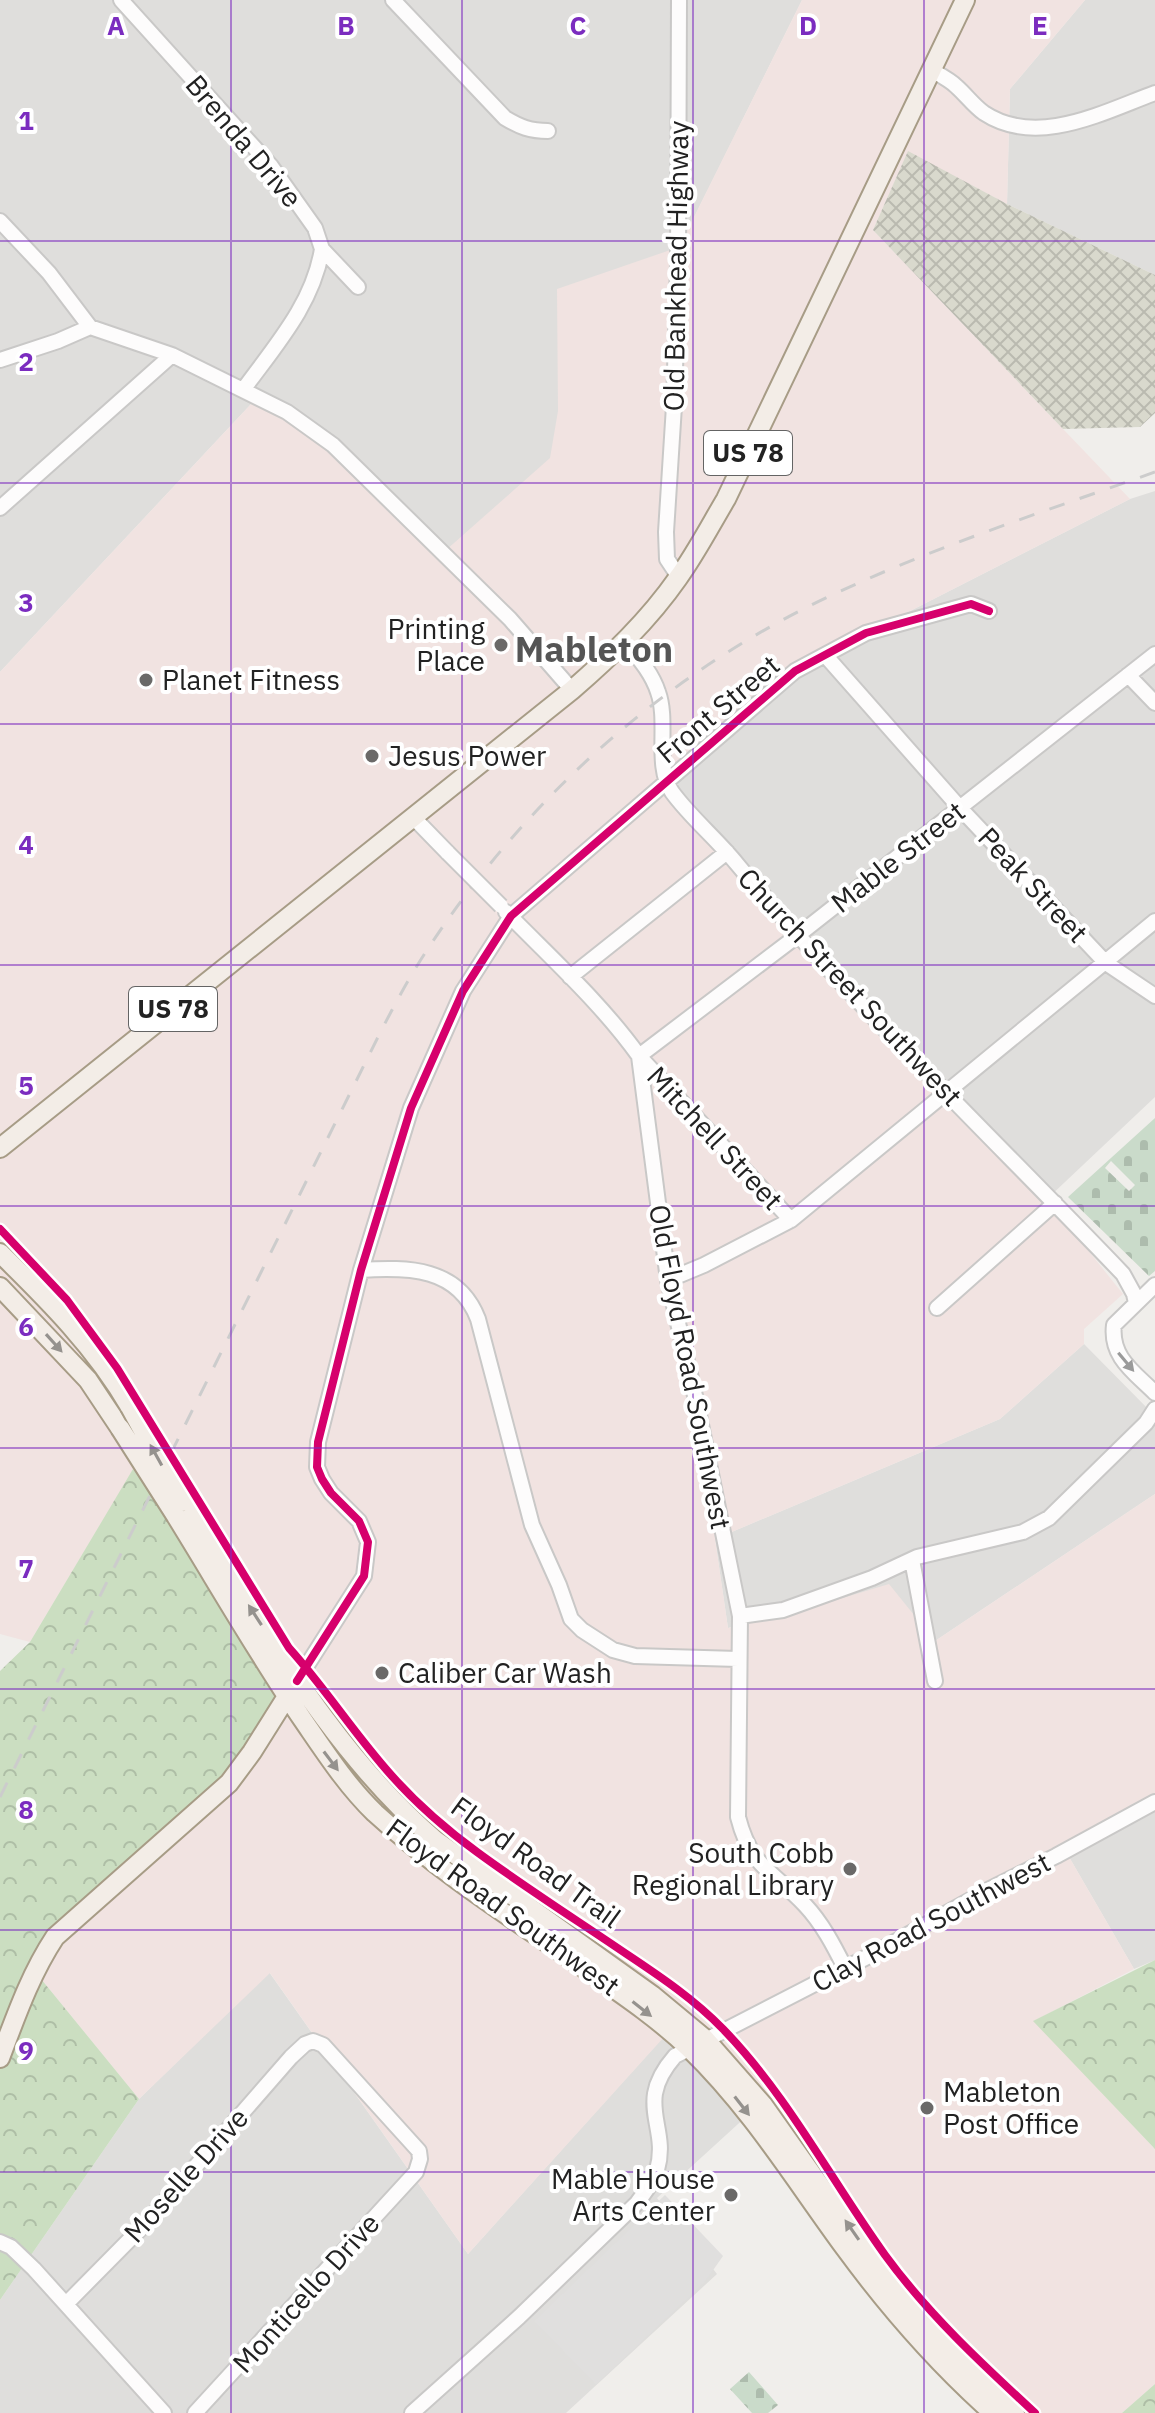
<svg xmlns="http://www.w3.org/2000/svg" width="1155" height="2413" font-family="'IBM Plex Sans',sans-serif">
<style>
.residential{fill:#dfdedc}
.commercial{fill:#f1e3e1}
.construction{fill:url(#construction-cross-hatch)}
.forest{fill:url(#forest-crowns)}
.cemetery{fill:url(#cemetery-stones);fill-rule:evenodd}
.parking{fill:#e0dfde}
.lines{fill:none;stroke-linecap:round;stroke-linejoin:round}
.minor-casing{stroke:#c9c8c7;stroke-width:18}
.major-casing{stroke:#a79c86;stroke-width:22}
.minor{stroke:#fdfcfc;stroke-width:14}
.major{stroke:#f3ede7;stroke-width:18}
.rail{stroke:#ccc;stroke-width:3;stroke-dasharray:16 16;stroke-linecap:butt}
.minor-bridge-casing{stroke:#c9c8c7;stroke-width:18;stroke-linecap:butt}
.major-bridge-casing{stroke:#a79c86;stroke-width:22;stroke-linecap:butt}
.minor-bridge{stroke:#fdfcfc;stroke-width:14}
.major-bridge{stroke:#f3ede7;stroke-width:18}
.cycleway-casing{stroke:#fff;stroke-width:13}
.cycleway{stroke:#d6006c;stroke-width:8}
.oneway{fill:#95928e}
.oneway2{fill:#9a9a9a}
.grid{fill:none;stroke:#7b2cbf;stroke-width:2;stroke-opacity:0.55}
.poi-dot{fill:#6a6968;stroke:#fff;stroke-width:3}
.labels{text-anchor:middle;stroke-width:8;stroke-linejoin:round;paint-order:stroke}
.shield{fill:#fff;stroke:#646464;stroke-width:2}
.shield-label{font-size:26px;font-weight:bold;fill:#222}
.street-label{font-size:28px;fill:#222;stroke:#fff}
.poi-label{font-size:28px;fill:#222;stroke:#fff;text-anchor:start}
.district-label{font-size:36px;font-weight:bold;fill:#555;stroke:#fff}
.grid-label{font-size:26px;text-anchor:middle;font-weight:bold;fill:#7b2cbf;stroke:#fff;stroke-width:8;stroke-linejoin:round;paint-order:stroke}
</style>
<defs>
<pattern id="construction-cross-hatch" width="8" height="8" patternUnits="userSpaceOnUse" patternTransform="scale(2)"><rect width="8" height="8" fill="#d9d9cd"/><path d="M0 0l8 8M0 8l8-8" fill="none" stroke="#babab0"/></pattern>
<pattern id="forest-crowns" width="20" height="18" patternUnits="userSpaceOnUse" patternTransform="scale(2)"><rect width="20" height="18" fill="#cbdec1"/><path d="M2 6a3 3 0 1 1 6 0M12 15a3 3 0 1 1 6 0" fill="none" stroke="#aebea6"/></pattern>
<pattern id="cemetery-stones" width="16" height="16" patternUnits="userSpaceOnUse" patternTransform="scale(2)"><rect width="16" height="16" fill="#cadbca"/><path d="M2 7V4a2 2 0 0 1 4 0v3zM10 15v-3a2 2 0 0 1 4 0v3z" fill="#adbcad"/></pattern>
</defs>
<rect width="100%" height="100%" fill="#f0eeeb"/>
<path class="residential" d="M0,0H802L584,439L444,552L252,403L0,672Z
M1085,0H1155V275L1007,204L1010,89Z
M1155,491V1097L1047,1199L675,784L760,702L812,661L1130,499Z
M1084,1344L1155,1416V1494L935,1641L803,1610L728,1628L715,1539L1000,1419Z
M1155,1797V1960L1134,1969L1065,1850L1132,1804Z
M269,1972L468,2254L674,2025L749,2114L657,2198L717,2274L566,2413H0V2300L139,2099Z"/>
<path class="commercial" d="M802,0H1085L1010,89L1007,204L908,152L873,230L1130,499L812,661L760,702L675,784L1047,1199L1123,1294L1084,1329V1344L1000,1419L715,1539L728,1628L803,1610L889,1584L935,1641L1155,1494V1797L1132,1804L1065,1850L1134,1969L1034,2021L1155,2149V2384L1122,2413H997L674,2026L468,2254L270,1973L139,2099L37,1974L133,1470L30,1642L0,1634V672L252,403L327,442L445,551L550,458L558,411L557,289L679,247Z"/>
<path class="construction" d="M908,151L1007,204L1155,275V413L1140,427L1063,429L873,230Z"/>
<path class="forest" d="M133,1469L171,1520L287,1694L268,1731L152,1853L80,1913L37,1974L139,2099L0,2300V1671L30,1642Z
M1155,1960V2149L1033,2021Z
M1155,2384V2413H1122Z"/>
<path class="cemetery" d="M1155,1118V1271L1149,1276L1068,1197ZM1111,1161L1135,1185L1129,1191L1105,1168Z
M749,2372L778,2405L768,2413H752L730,2389Z"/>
<path class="parking" d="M665,2195L723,2256L704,2283L596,2385L534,2321Z"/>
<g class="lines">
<defs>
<path id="minor" d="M121,0L271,166L315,228L322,249L358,287
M393,0L505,118C520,127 530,131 548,131
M931,70C940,75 950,80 957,87C966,95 974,106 984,113C1037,148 1103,112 1155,93
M0,221L49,273L90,327
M0,360L58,341L90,327L172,355L287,412L333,445L510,619L572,690
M243,390C275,346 313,304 322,249
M0,508L172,355
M679,577L667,559L666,532L674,406L678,264L679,0
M625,641C637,656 652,673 658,692C669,722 654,766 672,792C691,818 717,839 737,864C857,1009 993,1138 1123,1274L1134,1294L1136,1303
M825,655L960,808L1106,963L1155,996
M1128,675L1155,703
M413,817L448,853
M506,912C552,959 601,1003 639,1056L668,1280L696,1400L740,1616L738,1817C751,1868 772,1870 805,1905C822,1923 834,1946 845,1968
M570,977L727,852
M791,1220L639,1056L797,936L1155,654
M361,1270C408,1267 458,1267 478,1319L532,1525L559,1585L571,1619L582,1630L613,1650L635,1656L738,1659
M668,1280L704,1265L791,1220L1155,921
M1155,1285L1114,1325C1110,1357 1134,1372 1155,1393
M937,1308L1055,1203
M912,1560L935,1681
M740,1616L783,1610L872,1578L917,1557L1023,1532L1049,1518L1146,1423L1155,1409
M297,1681L364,1576L368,1542L359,1521L331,1493L322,1479L317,1467L318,1442L361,1270L411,1108L463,991L511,916L795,671L866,633L971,604L989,611
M0,2242L11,2247L34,2269L164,2413
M66,2304L148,2221L291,2057L305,2044L313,2041L323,2045L419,2151L420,2159L416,2172L195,2413
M412,2413L519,2317L637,2203C644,2193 653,2183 657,2170C670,2125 633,2104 675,2056L871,1955L990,1889L1056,1856L1155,1802"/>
<path id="major" d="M0,1148L572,690C611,656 648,621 678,578C696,553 710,526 726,499L965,0
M0,1253C48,1300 96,1348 130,1407
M0,1287L88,1380L120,1428
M182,1502C260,1619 327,1747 435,1840L652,1995L705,2039L763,2105L881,2272L909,2307L950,2351L1015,2413
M176,1516C218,1584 258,1654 303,1720C325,1752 347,1786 375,1813C438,1871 512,1918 583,1967C619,1992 658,2018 690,2049C751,2108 795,2180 845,2248C889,2308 938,2364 993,2413
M0,2058C16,2016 30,1975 55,1937L229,1783L252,1752L291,1690"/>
</defs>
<use href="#minor" class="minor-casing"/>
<use href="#major" class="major-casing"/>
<use href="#minor" class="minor"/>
<use href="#major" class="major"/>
<path class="rail" d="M0,1797L381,1031C396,1002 411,974 429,947C528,797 665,674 828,597C933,547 1046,511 1155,472"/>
<defs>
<path id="minor-bridge" d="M448,853L501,906"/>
<path id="major-bridge" d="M130,1407L182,1502
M120,1428L176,1516"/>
</defs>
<use href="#minor-bridge" class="minor-bridge-casing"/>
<use href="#major-bridge" class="major-bridge-casing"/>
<use href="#minor-bridge" class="minor-bridge"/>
<use href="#major-bridge" class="major-bridge"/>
<defs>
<path id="cycleway" d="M0,1229L67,1300L117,1368L289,1648C326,1689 355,1735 392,1776C417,1804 447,1830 477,1852C526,1888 578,1921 628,1955C661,1977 695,2000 723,2029C788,2096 831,2180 885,2255C928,2314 982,2364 1035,2413
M297,1681L364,1576L368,1542L359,1521L331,1493L322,1479L317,1467L318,1442L361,1270L411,1108L463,991L511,916L795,671L866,633L971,604L989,611"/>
</defs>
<use href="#cycleway" class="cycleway-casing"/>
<use href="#cycleway" class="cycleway"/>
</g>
<defs><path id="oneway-solid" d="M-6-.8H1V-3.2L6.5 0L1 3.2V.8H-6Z" transform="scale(2)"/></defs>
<g class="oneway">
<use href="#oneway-solid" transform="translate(54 1343) rotate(48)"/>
<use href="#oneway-solid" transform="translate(156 1455) rotate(-119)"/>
<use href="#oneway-solid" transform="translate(255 1615) rotate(-123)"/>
<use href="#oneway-solid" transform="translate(331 1761) rotate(53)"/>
<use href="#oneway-solid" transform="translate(642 2009) rotate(38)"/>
<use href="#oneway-solid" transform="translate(742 2106) rotate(52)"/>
<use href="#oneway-solid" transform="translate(852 2230) rotate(-125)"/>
</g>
<use class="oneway2" href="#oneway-solid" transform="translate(1126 1362) rotate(50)"/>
<path class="grid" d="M231,0V2413M462,0V2413M693,0V2413M924,0V2413M0,241H1155M0,483H1155M0,724H1155M0,965H1155M0,1206H1155M0,1448H1155M0,1689H1155M0,1930H1155M0,2172H1155"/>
<g class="poi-dot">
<circle cx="501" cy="645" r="8"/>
<circle cx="146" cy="680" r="8"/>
<circle cx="372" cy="756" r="8"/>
<circle cx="382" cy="1673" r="8"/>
<circle cx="850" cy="1869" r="8"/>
<circle cx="927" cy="2108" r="8"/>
<circle cx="731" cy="2195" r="8"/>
</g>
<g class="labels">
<g class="shield">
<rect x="704" y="431" width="88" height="44" rx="6"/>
<rect x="129" y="987" width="88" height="44" rx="6"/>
</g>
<g class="shield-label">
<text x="748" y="462">US 78</text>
<text x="173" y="1018">US 78</text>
</g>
<g class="street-label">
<text transform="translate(244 141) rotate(50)" y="10">Brenda Drive</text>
<text transform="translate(676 266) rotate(-89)" y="10">Old Bankhead Highway</text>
<text transform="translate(718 709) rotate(-40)" y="10">Front Street</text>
<text transform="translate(898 857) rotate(-38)" y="10">Mable Street</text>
<text transform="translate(1033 885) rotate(47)" y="10">Peak Street</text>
<text transform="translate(850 987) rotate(47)" y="10">Church Street Southwest</text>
<text transform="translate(715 1138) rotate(47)" y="10">Mitchell Street</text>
<text transform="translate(690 1367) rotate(79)" y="10">Old Floyd Road Southwest</text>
<text transform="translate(536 1862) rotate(36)" y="10">Floyd Road Trail</text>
<text transform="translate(503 1907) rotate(36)" y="10">Floyd Road Southwest</text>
<text transform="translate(931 1922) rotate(-28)" y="10">Clay Road Southwest</text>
<text transform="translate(186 2175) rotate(-48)" y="10">Moselle Drive</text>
<text transform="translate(306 2293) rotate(-48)" y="10">Monticello Drive</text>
</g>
<g class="poi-label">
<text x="485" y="639" text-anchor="end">Printing<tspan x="485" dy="32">Place</tspan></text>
<text x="162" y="690">Planet Fitness</text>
<text x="388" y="766">Jesus Power</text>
<text x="398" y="1683">Caliber Car Wash</text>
<text x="834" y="1863" text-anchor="end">South Cobb<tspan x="834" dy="32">Regional Library</tspan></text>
<text x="943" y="2102">Mableton<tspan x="943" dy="32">Post Office</tspan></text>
<text x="715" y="2189" text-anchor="end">Mable House<tspan x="715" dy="32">Arts Center</tspan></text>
</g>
<g class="district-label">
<text x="594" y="662">Mableton</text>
</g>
</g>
<g class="grid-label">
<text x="116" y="35">A</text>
<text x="346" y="35">B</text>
<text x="578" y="35">C</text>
<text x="808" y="35">D</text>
<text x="1040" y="35">E</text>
<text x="26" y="130">1</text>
<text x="26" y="371">2</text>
<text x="26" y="612">3</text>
<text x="26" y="854">4</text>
<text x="26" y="1095">5</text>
<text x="26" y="1336">6</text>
<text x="26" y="1578">7</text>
<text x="26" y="1819">8</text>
<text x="26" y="2060">9</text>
</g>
</svg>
